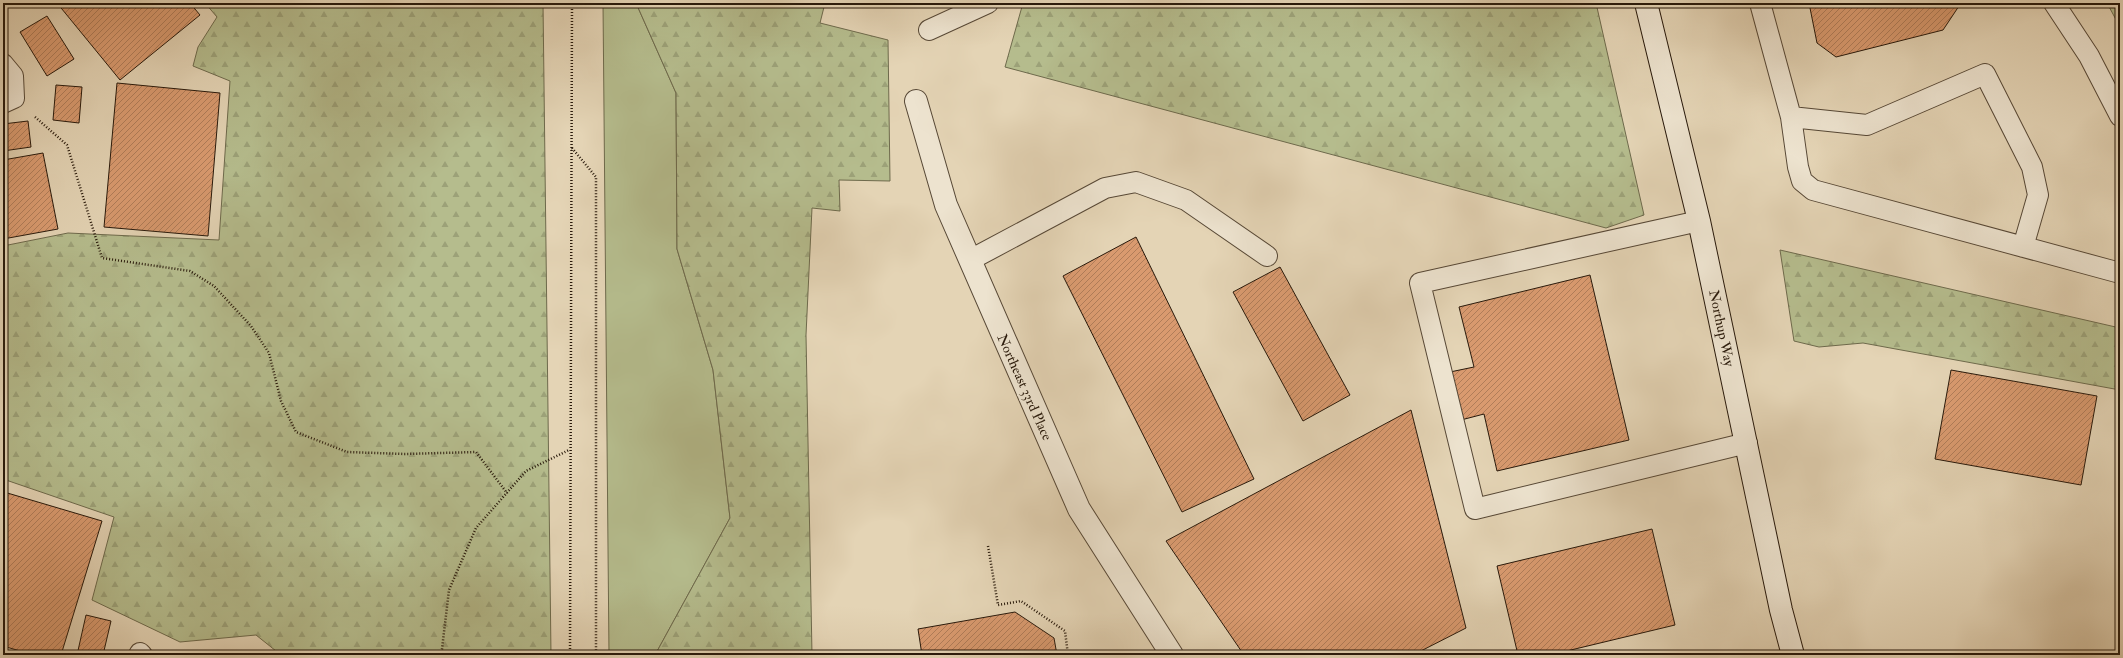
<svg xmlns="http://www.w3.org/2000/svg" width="2123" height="658" font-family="'IM FELL Double Pica',serif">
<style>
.green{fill:#b5bc8d;stroke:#6e6a4c}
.forest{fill:url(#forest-firs);stroke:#6e6a4c}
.building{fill:url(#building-hatch);stroke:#28190b}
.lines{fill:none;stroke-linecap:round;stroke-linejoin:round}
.lane-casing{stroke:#574836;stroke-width:22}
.street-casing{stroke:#574836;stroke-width:24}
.secondary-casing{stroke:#28190b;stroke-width:24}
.path{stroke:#28190b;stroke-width:2.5;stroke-dasharray:1 2;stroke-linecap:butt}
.lane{stroke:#ede3cf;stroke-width:20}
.street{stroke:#ede3cf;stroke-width:22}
.secondary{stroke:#ede3cf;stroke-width:22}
.labels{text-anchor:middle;stroke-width:4;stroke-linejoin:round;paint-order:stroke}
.street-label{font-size:14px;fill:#28190b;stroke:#ede3cf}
</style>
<defs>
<pattern id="forest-firs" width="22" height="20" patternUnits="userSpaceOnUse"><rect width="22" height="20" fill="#b5bc8d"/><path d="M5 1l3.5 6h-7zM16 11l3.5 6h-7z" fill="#9ca178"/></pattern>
<pattern id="building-hatch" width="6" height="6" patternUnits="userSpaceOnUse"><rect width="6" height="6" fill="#d99a6f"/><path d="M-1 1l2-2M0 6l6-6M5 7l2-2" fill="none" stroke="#b07d59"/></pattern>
</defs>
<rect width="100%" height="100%" fill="#e4d4b5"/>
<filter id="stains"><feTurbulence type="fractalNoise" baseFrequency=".005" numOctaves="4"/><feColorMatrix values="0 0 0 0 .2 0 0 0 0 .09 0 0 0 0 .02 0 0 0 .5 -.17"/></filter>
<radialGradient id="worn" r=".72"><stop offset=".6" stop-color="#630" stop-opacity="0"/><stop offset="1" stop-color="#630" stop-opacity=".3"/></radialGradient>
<path class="green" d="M603,3H636L676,93L677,249L713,370L730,518L655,655H609Z"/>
<path class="forest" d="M205,3H543L551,655H281L256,635L180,642L92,600L114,517L3,479V246L68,233L219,240L230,81L193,66L198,47L217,17Z
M636,3H825L820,23L888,40L890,181L839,180L840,211L812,208L806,335L812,655H655L730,518L713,370L677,249L676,93Z
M1023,3H1596L1644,215L1606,228L1005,67Z
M2107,3H2120V27Z
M1780,250L2120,328V390L1863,343L1819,347L1794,341Z"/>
<path class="building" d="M57,3H190L200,15L120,80Z
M1809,3H1961L1943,30L1836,57L1817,43Z
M47,16L74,59L47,76L20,32Z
M117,83L220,93L208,236L104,227Z
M56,85L82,87L79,123L53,120Z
M28,121L31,147L3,151V124Z
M43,153L58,229L3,239V160Z
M1136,237L1254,479L1182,512L1063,276Z
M1280,267L1350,395L1303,421L1233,292Z
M1590,275L1629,440L1497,471L1484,414L1461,420L1450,372L1474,367L1459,307Z
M1951,370L2097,396L2081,485L1935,459Z
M1411,410L1466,628L1413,655H1244L1166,541Z
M4,492L102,521L61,655H34L3,646Z
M1652,529L1675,625L1550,655H1518L1497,566Z
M1015,612L1054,638L1057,655H922L918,629Z
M86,615L111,621L103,655H77Z"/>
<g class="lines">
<defs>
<path id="lane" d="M1760,3L1791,117L1798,167L1802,181L1813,190L2120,273
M2054,3L2089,56L2120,116
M929,30L988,3
M3,64L13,76L14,98L3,103
M1791,117L1867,125L1985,74L2032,167L2038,195L2023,247
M1699,221L1420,283L1475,509L1747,443
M970,260L1105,188L1136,182L1186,200L1267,256
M139,655L140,653L142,655"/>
<path id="street" d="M916,101L946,205L1079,509L1172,655"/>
<path id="secondary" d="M1646,3L1699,221L1781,610L1793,655"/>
</defs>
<use href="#lane" class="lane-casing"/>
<use href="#street" class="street-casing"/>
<use href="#secondary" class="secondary-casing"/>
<path class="path" d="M35,117L67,145L102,258L190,271L214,286L251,326L269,353L281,401L296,432L347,452L405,454L476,452L507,493
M572,148L596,177V655
M988,546L998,605L1021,601L1065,631L1068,655
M440,655L442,649L449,590L476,528L526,471L569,450
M570,655L572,3"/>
<use href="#lane" class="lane"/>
<use href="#street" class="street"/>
<use href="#secondary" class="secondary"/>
</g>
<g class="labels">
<g class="street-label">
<text transform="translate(1722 328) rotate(78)" y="5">Northup Way</text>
<text transform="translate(1025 387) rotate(66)" y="5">Northeast 33rd Place</text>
</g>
</g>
<rect width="2123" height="658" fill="none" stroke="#e4d4b5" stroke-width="16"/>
<rect x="4" y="4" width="2115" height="650" fill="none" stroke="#28190b" stroke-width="2"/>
<rect x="8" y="8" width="2107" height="642" fill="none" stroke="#28190b"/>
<rect width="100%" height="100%" filter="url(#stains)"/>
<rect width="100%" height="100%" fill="url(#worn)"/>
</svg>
